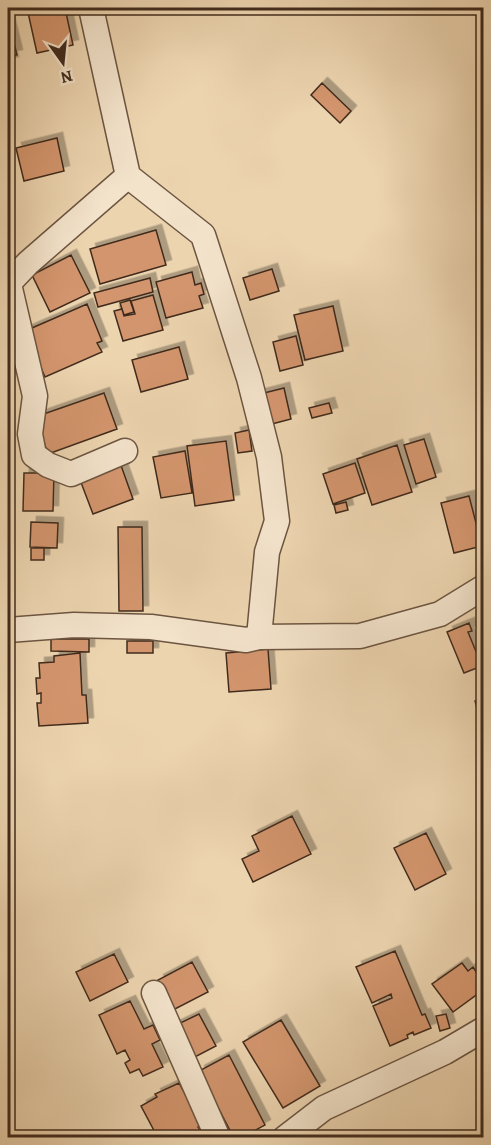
<svg xmlns="http://www.w3.org/2000/svg" width="491" height="1145" font-family="Alegreya,serif">
<style>
.building{fill:#d3956d;stroke:#412b1c;stroke-width:1.5;filter:url(#shadow)}
.lines{fill:none;stroke-linecap:round;stroke-linejoin:round}
.minor-casing{stroke:#6c5541;stroke-width:27}
.minor{stroke:#f3e3cb;stroke-width:24}
</style>
<defs>
<filter id="shadow"><feDropShadow dx="5.5" dy="-5.5" stdDeviation="0" flood-color="#0004"/></filter>
</defs>
<rect width="100%" height="100%" fill="#ecd4af"/>
<filter id="stains"><feTurbulence type="fractalNoise" baseFrequency=".00333" numOctaves="4"/><feColorMatrix values="0 0 0 0 .2 0 0 0 0 .09 0 0 0 0 .02 0 0 0 .5 -.17"/></filter>
<radialGradient id="worn" r=".72"><stop offset=".6" stop-color="#630" stop-opacity="0"/><stop offset="1" stop-color="#630" stop-opacity=".3"/></radialGradient>
<path class="building" d="M27,8H65L73,45L37,53Z
M8,18L17,55L11,56L13,62L8,63Z
M322,83L351,111L340,123L311,95Z
M57,138L64,171L24,181L16,148Z
M156,230L166,265L100,284L90,249Z
M71,255L90,293L50,312L32,275Z
M272,269L279,291L250,300L243,278Z
M192,272L195,285L201,283L204,294L199,296L203,308L166,318L156,282Z
M150,278L153,292L98,307L94,293Z
M153,295L163,330L123,341L114,311L122,309L124,316L135,314L131,301Z
M130,300L134,312L124,315L120,303Z
M87,304L102,341L97,343L102,352L45,377L25,331Z
M333,306L343,351L305,360L294,315Z
M296,336L303,365L280,371L273,342Z
M179,347L188,379L141,392L132,360Z
M284,388L291,419L268,425L260,394Z
M104,393L117,429L48,454L35,417Z
M329,403L332,413L312,418L309,408Z
M249,430L252,451L238,453L235,433Z
M424,439L436,477L416,484L404,445Z
M226,441L234,500L195,506L187,446Z
M397,445L412,492L372,505L357,459Z
M185,451L192,493L161,498L153,457Z
M118,457L133,499L93,514L77,472Z
M355,463L365,493L333,504L323,474Z
M24,473H54L53,511H23Z
M469,496L482,546L454,553L441,503Z
M346,502L348,510L336,513L334,505Z
M31,522L58,523L57,548L30,547Z
M118,527H142L143,611H119Z
M31,548H44V560H31Z
M469,623L472,631L468,632L482,666L464,673L447,632Z
M51,639H89V652L51,651Z
M127,641H153V653H127Z
M268,649L271,689L229,692L226,653Z
M80,653L82,695H86L88,723L39,726L37,703H41V693L37,694L36,678H40L39,663L54,662V656Z
M484,698V725L482,726L475,701Z
M292,816L311,854L253,882L242,859L259,851L252,836Z
M426,833L446,874L415,890L394,848Z
M395,951L422,1015L425,1014L431,1028L414,1035L413,1032L407,1035L408,1038L390,1046L373,1006L392,998L391,994L372,1003L356,967Z
M114,954L128,982L90,1001L76,972Z
M192,962L208,992L173,1010L158,980Z
M462,963L468,971L473,967L481,979L477,982L483,990L453,1012L432,984Z
M130,1001L144,1029L153,1025L160,1040L152,1044L163,1067L143,1076L139,1069L130,1073L125,1063L130,1060L125,1050L117,1054L99,1015Z
M199,1014L216,1046L191,1059L174,1026Z
M446,1014L450,1028L440,1031L436,1016Z
M281,1020L320,1086L283,1108L243,1042Z
M229,1055L265,1125L241,1138H234L199,1071Z
M179,1083L202,1125L198,1127L206,1138H158L141,1106L157,1097L155,1094Z"/>
<g class="lines">
<defs>
<path id="minor" d="M91,8L128,176
M8,284L28,263L128,176L203,235L249,378L269,457L277,521L267,552L259,637
M9,284L35,396L30,434L34,455L48,465L71,474L125,451
M8,630L74,625L151,627L246,640L259,637L360,636L440,614L484,587
M154,993L218,1138
M285,1138L324,1108L445,1052L484,1029"/>
</defs>
<use href="#minor" class="minor-casing"/>
<use href="#minor" class="minor"/>
</g>
<rect width="491" height="1145" fill="none" stroke="#ecd4af" stroke-width="30"/>
<rect x="9" y="9" width="473" height="1127" fill="none" stroke="#412b1c" stroke-width="3"/>
<rect x="15" y="15" width="461" height="1115" fill="none" stroke="#412b1c" stroke-width="1.5"/>
<g transform="translate(63 63) rotate(165)" stroke="#f3e3cb" stroke-width="4.5" paint-order="stroke">
<path d="M0-4.5L10 22L0 15L-10 22Z" fill="#412b1c"/>
<text y="-9" font-size="16" font-weight="bold" text-anchor="middle" fill="#412b1c">N</text>
</g>
<rect width="100%" height="100%" filter="url(#stains)"/>
<rect width="100%" height="100%" fill="url(#worn)"/>
</svg>
